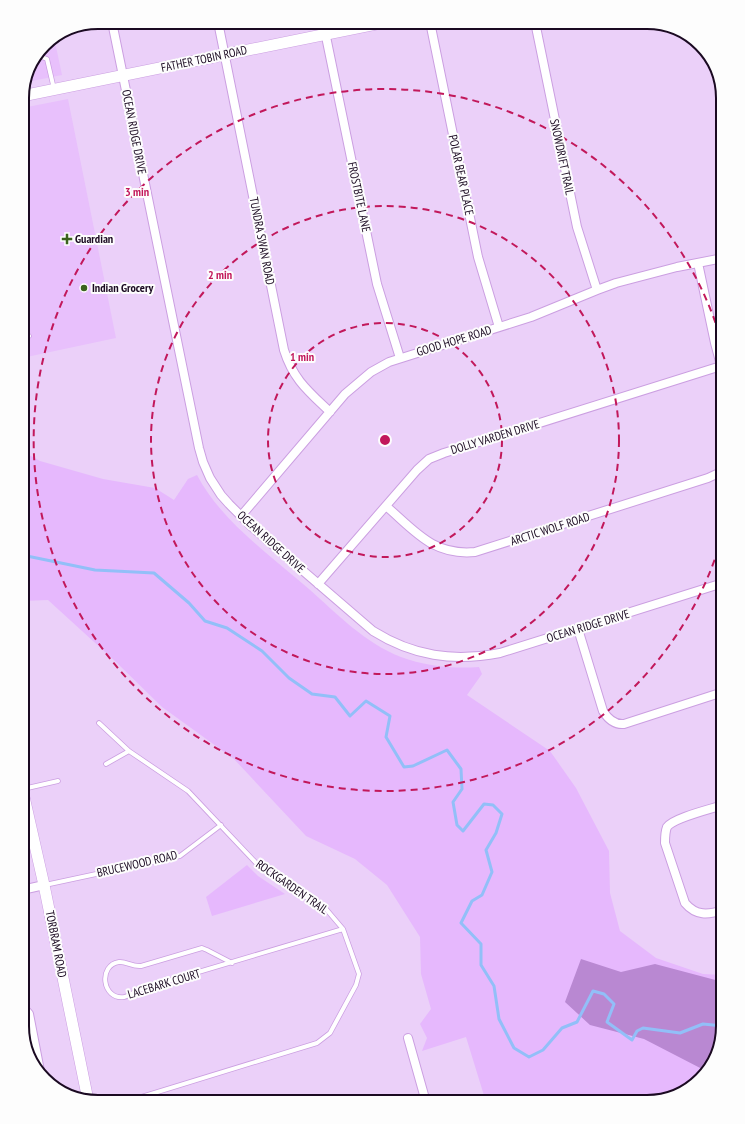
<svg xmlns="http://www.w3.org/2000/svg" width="745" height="1124" font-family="'PT Sans Narrow',sans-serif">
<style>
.built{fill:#e8c0fc}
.green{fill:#e6b8fd}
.forest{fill:#b988d2}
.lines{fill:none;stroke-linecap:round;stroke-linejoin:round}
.stream{stroke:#92bff8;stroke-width:3}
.lane-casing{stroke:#cb9fe1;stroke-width:5.5}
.street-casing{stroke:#cb9fe1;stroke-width:10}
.secondary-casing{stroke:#cb9fe1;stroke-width:12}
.lane{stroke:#fff;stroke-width:4}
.street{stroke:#fff;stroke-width:8}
.secondary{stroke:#fff;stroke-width:11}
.ring{fill:none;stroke:#c2185b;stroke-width:2;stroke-dasharray:7 5}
.poi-dot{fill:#3b621d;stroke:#fdfdfd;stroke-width:1.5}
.labels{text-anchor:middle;stroke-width:4;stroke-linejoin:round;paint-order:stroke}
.street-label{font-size:12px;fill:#1b0a22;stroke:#fdfdfd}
.poi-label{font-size:12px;font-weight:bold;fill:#1b0a22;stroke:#fdfdfd;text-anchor:start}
.rim{fill:none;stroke:#1b0a22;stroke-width:2}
.centre{fill:#c2185b;stroke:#fdfdfd;stroke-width:2}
.ring-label{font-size:12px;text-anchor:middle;font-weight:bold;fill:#c2185b;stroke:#fdfdfd;stroke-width:4;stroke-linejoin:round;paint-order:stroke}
</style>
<rect width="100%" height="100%" fill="#ebd0f9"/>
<path class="built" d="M54,37L62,75L27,82L44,44Z
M68,99L116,338L22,358V108Z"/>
<path class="green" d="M22,451L40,461L103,479L155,488L174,500L188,479L197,475C221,521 270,555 309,589C337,614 365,643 401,657C425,666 453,669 479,667L482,674L467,695L550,751L576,788L609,851L610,893L620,931L656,958L703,974L723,975V1027L713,1064L685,1092L648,1102H486L466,1037L422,1051L427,1038L420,1024L431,1009L421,974L420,937L387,885L355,859L306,836L234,759L162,707L116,662L48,600L22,601Z
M247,865L258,876L285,894L212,916L206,897Z"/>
<path class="forest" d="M581,959L621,972L655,964L723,982V1027L713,1064L706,1071L644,1039L590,1025L565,1002Z"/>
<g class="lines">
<path class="stream" d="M22,555L95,570L154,573L189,603L205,621L227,628L262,651L289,678L312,694L335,697L350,716L366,701L390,716L386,737L404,767L413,766L447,750L461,769L462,789L453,802L457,825L463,831L484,804L493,805L502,814L496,833L486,850L492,872L482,895L472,901L461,923L481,944V965L494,986L499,1019L514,1048L529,1057L543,1050L562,1028L577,1022L593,991L604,994L614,1004L607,1022L632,1040L637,1031L643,1028L680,1033L703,1024L723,1026"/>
<defs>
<path id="lane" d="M39,56L47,59L54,89
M22,339L29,336
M99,723L129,751L188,791L258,865L281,882L326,909L343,929L359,974L356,985L330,1033L317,1043L125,1102
M106,764L129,751
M23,789L58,781
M45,885L180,856L221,825
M232,963L207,950L202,948L141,966C132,967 126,961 119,962C98,965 102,1000 124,997C129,996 134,992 138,990L343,929"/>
<path id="street" d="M112,22L199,448L203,462L210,478L221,495L229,504L251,526L373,631C413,656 453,662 500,653L723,583
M218,22L284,350C293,379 308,391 330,412
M323,22L377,284L400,358
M430,22L478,257L499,327
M535,22L577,227L597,290
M698,263L715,343L722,369
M386,506C415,531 433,556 475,552L708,478L723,471
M241,516L345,394L371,372L389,362L531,317L597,290L616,283L677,267L723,258
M318,584L417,470L429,459L444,453L721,366
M578,629L603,711C608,719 614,725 624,724L723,692
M22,890L44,885
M723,910C708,915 696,916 685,903L665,843C665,837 665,832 667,827C673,818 711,809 723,805
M22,1006L29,1014L40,1071
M408,1038L426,1102"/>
<path id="secondary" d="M22,96L386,22
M22,788L44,885L88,1100"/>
</defs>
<use href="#lane" class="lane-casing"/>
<use href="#street" class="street-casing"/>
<use href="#secondary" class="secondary-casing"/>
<use href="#lane" class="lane"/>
<use href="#street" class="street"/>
<use href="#secondary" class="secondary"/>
</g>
<g class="ring">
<circle cx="385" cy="440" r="117"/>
<circle cx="385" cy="440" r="234"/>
<path d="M722 537A351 351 0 1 1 722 343"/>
</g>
<g class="poi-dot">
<path d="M65 233h4v4h4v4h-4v4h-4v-4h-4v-4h4z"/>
<circle cx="84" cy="288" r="4"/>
</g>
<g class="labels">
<g class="street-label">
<text transform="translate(204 59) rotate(-12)" y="4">FATHER TOBIN ROAD</text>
<text transform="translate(134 132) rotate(79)" y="4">OCEAN RIDGE DRIVE</text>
<text transform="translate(562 157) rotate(78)" y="4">SNOWDRIFT TRAIL</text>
<text transform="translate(461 175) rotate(78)" y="4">POLAR BEAR PLACE</text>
<text transform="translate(359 197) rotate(78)" y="4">FROSTBITE LANE</text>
<text transform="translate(262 241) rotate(79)" y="4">TUNDRA SWAN ROAD</text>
<text transform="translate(454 341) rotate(-17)" y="4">GOOD HOPE ROAD</text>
<text transform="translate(495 437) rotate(-17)" y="4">DOLLY VARDEN DRIVE</text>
<text transform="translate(550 529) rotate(-18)" y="4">ARCTIC WOLF ROAD</text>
<text transform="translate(271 542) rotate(42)" y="4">OCEAN RIDGE DRIVE</text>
<text transform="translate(588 626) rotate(-17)" y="4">OCEAN RIDGE DRIVE</text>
<text transform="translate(137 864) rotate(-13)" y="4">BRUCEWOOD ROAD</text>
<text transform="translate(292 887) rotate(35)" y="4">ROCKGARDEN TRAIL</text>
<text transform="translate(56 944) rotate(79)" y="4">TORBRAM ROAD</text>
<text transform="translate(164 984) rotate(-17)" y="4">LACEBARK COURT</text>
</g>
<g class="poi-label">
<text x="75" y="243">Guardian</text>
<text x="92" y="292">Indian Grocery</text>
</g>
</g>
<path d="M0 0H745V1124H0ZM98 29H647A69 69 0 0 1 716 98V1026A69 69 0 0 1 647 1095H98A69 69 0 0 1 29 1026V98A69 69 0 0 1 98 29Z" fill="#fdfdfd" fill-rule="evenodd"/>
<path class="rim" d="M98 29H647A69 69 0 0 1 716 98V1026A69 69 0 0 1 647 1095H98A69 69 0 0 1 29 1026V98A69 69 0 0 1 98 29Z"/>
<circle cx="385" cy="440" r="6" class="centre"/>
<g class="ring-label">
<text x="137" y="196">3 min</text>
<text x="220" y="279">2 min</text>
<text x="302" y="361">1 min</text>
</g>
</svg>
